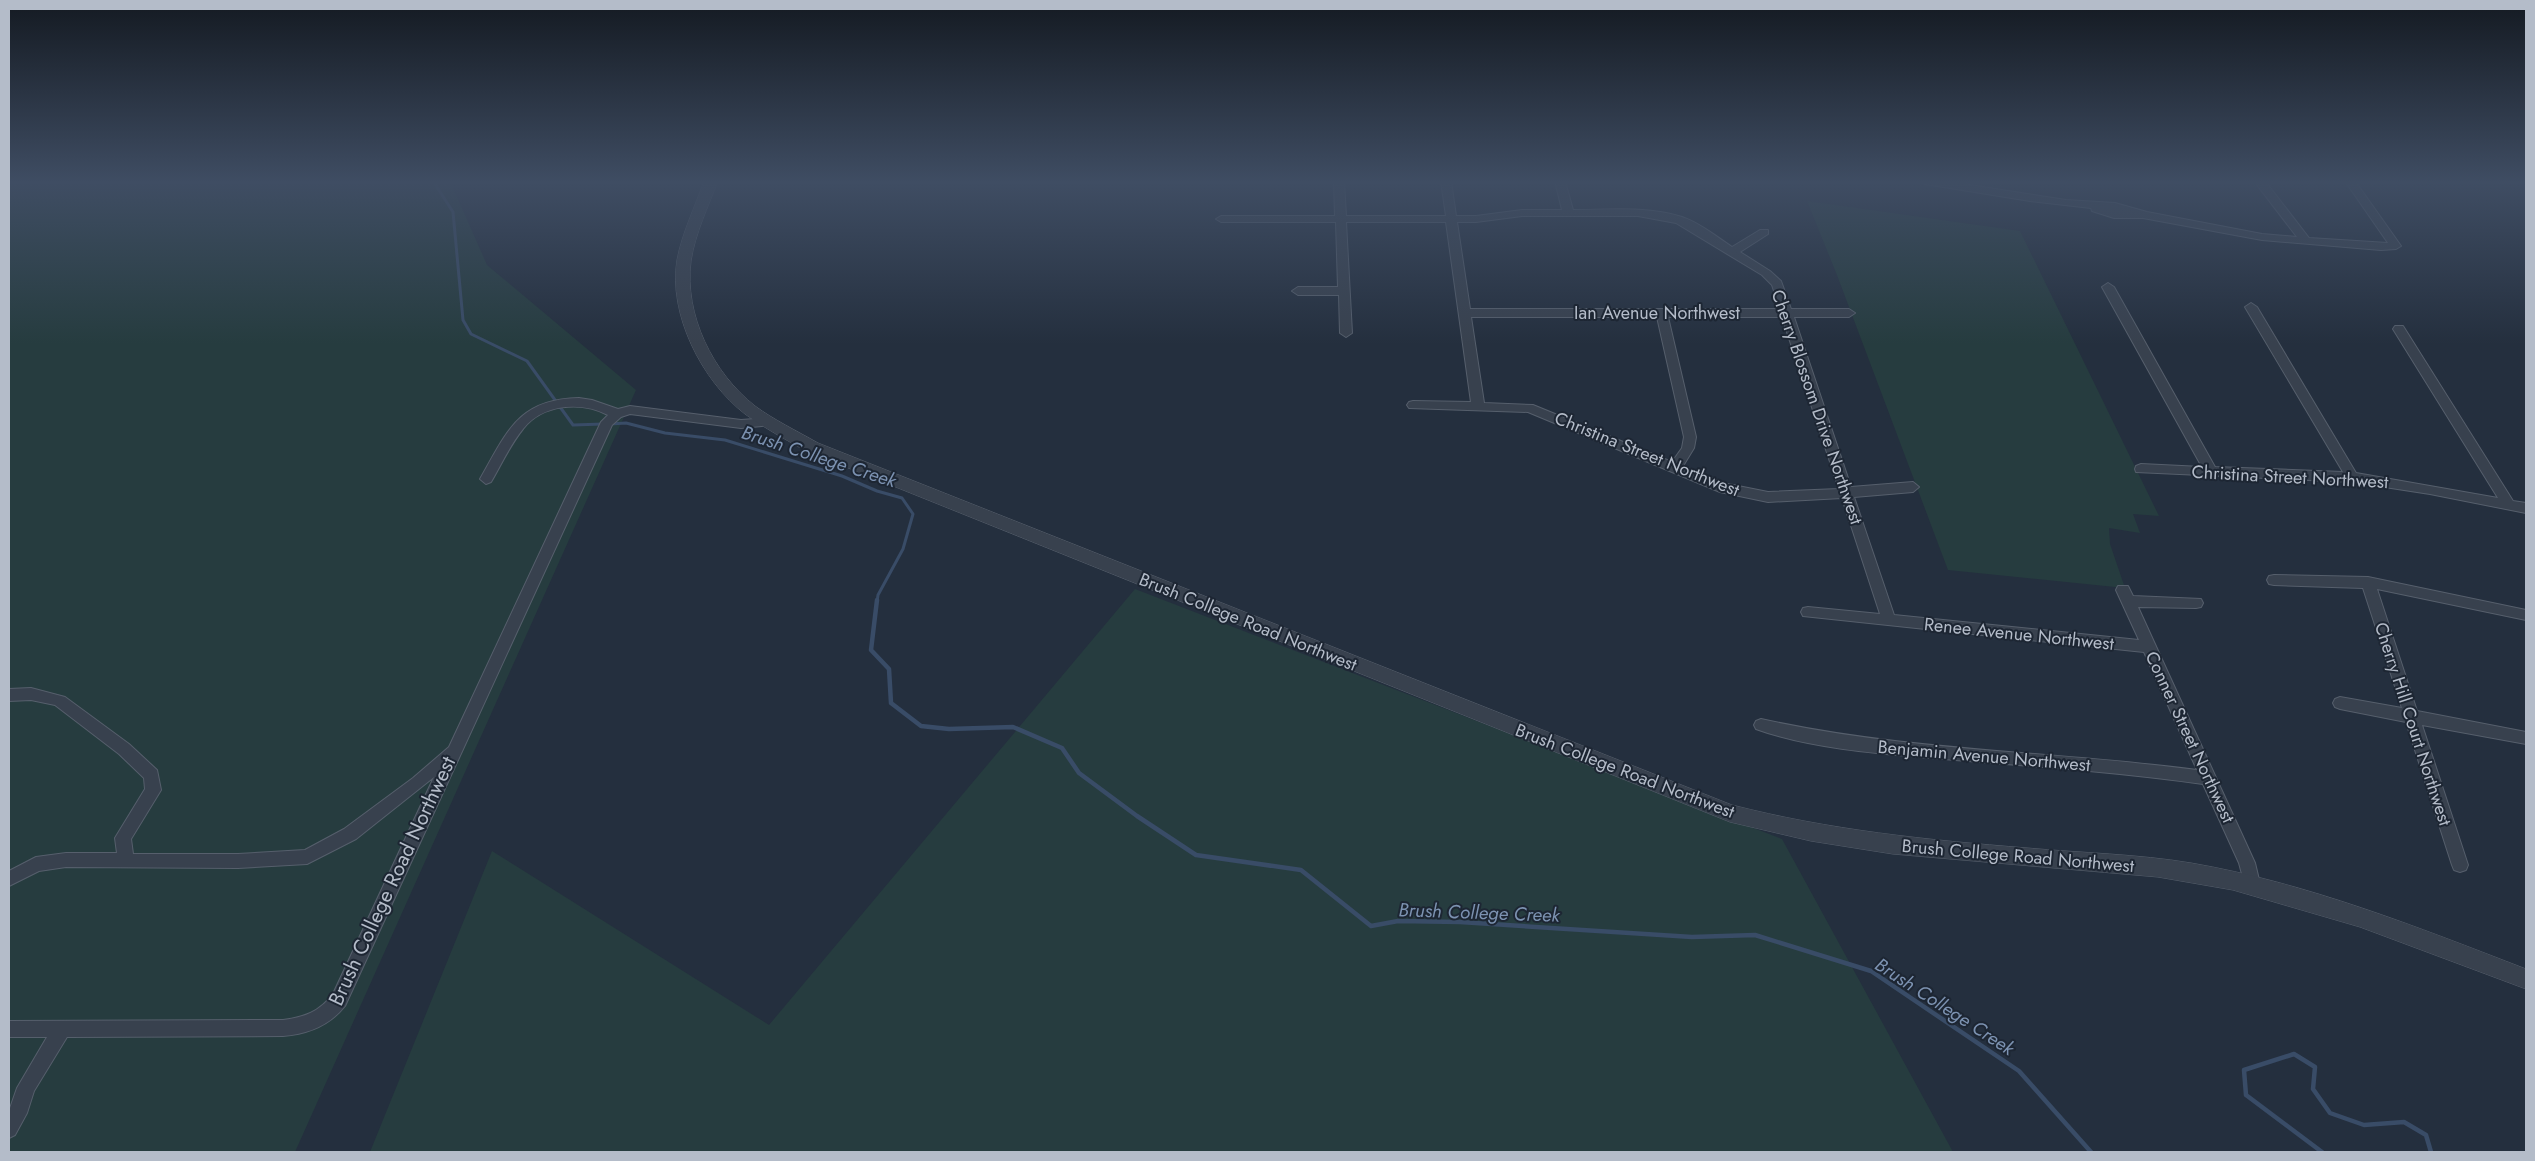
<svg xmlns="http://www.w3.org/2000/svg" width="2535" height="1161" font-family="Jost,sans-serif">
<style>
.green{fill:#263c3f}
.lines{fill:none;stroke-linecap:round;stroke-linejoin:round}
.stream-far1{stroke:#394c67;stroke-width:3}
.stream{stroke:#394c67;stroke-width:4.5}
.minor-casing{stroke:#565f6c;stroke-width:2}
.tertiary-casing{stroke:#565f6c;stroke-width:1}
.minor{fill:#38414e;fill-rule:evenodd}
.tertiary{fill:#38414e;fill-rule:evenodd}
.labels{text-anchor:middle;stroke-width:4;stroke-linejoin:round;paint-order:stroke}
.street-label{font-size:18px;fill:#b4bcc9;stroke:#1d2633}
.water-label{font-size:19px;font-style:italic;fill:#7c92b1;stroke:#1d2633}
.near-street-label{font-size:21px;fill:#b4bcc9;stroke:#1d2633}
</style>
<rect width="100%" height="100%" fill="#242f3e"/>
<path class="green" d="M9,181H450L487,265L636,390L295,1152H9Z
M1807,201L2020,231L2159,516L2133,514L2140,533L2109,528L2110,544L2125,588L1948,570L1837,275Z
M1135,589L1782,839L1953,1152H370L492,851L769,1025Z"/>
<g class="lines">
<path class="stream-far1" d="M433,181L453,212L463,320L471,334L527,361L573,425L603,424
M610,424L626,423L665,433L725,440L842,476L877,491L902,498L913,514L903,549L878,595L877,602"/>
<path class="stream" d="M877,600L871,650L889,669L891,703L921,726L949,729L1013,727L1062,748L1079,773L1137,816L1196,855L1301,870L1371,926L1398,921L1460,922L1692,937L1755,935L1871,971L2019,1071L2091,1152
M2322,1152L2246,1095L2244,1070L2294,1054L2315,1067L2313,1089L2330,1113L2364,1125L2404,1122L2426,1135L2431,1152"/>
<defs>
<path id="minor" d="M1334,181H1344L1346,216H1446L1441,181H1451L1456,216H1476L1522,210H1562L1555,181H1565L1573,210C1608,210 1647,206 1682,217C1700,223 1717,237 1732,247L1760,230H1768V234L1740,252L1770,271L1781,281L1791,309H1849L1855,313L1849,317H1794L1851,487L1913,482L1919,487L1913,492L1854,497L1894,615L2139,640L2116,590L2118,586H2128L2133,596L2201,599L2203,603L2201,607L2196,608L2138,607L2255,863L2260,884L2258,889L2252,891L2246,889L2239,863L2203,784C2117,772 2030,766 1943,759C1884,754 1811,749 1756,729L1754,725L1756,721L1761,719C1904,751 2052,751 2197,770L2144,652L1803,616L1801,612L1803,608L1808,607L1880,614L1842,498L1768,502L1720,492L1528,412L1409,408L1407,405L1409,402L1413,401L1471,402L1446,222H1346L1352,333L1346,337L1340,333L1339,295H1298L1292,291L1298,287H1338L1336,222H1221L1216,219L1221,216H1335ZM1522,216H1638L1676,223L1762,275L1772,285L1780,309H1470L1457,222H1476ZM1471,317H1657L1684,437L1682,448L1672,462L1533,405L1484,403ZM1668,317H1782L1839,489L1768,492L1723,483L1683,466L1694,448L1696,437Z
M1920,181H1944L2066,200L2115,203L2147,212L2262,234L2297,237L2254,181H2265L2309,238L2388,243L2345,181H2355L2401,246L2396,249L2381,250L2262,240L2143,218H2114L2092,211L2091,208L2030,201L1925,184Z
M2108,283L2114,287L2215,467L2343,472L2245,307L2251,303L2257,307L2356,473L2498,498L2393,329L2395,326H2403L2513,501L2526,503V513L2430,494L2352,482L2136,472L2135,469L2136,466L2141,464L2202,467L2102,287Z
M579,398L592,400L618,409L630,406L741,420L755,419L764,415L770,419L762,426L741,428L630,414L621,417L612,425L345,1006C329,1026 308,1034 283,1036L67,1037L34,1091L27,1113L15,1135L9,1138V1111L17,1088L47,1037H9V1021L283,1020C305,1017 319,1012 333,994L434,777L356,839L307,864L238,868L66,867L39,871L9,886V871L36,857L66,853H117L115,838L145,789L144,778L119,754L55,705L31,700L9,701V689L31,688L65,697L129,744L157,770L161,790L131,839L133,854H238L305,850L344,829L413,778L449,747L601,422L608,415C581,401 542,404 523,429C510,445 501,465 491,482L486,484L480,479C507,432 518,399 579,398Z
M2274,575L2368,577L2526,610V620L2377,589L2417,711L2526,732V744L2422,725L2468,865L2466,870L2460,872L2454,870L2452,865L2406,722L2340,709L2335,707L2333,703L2335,699L2340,697L2402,708L2363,588L2274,585L2269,584L2267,580L2269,576Z"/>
<path id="tertiary" d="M704,181H718C708,207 695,234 691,261C684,315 713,373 755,406C774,420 797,431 818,443L1732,805C1829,830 1927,840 2027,848C2082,853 2137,854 2191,863C2307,883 2417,927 2526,969V989L2360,927L2233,890L2158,877L1893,854L1811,841L1730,822L806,451C785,439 764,428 745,414C702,381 668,314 677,260C682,233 695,207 704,181Z"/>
</defs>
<use href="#minor" class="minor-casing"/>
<use href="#tertiary" class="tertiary-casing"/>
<use href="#minor" class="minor"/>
<use href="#tertiary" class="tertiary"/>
</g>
<linearGradient id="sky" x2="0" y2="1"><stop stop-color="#141a22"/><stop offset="0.53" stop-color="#3f4d63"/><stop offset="1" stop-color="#3f4d63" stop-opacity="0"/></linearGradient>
<rect width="2535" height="344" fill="url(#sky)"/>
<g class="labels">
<g class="street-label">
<text x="1657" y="319">Ian Avenue Northwest</text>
<text transform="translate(1817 407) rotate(71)" y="6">Cherry Blossom Drive Northwest</text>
<text transform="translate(1647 454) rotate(22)" y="6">Christina Street Northwest</text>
<text transform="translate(2290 477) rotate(3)" y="6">Christina Street Northwest</text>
<text transform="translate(1248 622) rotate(22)" y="6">Brush College Road Northwest</text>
<text transform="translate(2019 634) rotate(6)" y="6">Renee Avenue Northwest</text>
<text transform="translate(2413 724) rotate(72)" y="6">Cherry Hill Court Northwest</text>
<text transform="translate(2190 737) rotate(65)" y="6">Conner Street Northwest</text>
<text transform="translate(1984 756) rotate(5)" y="6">Benjamin Avenue Northwest</text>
<text transform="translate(1625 771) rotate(21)" y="6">Brush College Road Northwest</text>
<text transform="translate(2018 856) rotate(5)" y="6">Brush College Road Northwest</text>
</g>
<g class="water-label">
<text transform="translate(819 456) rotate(18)" y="7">Brush College Creek</text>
<text transform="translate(1479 912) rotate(2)" y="7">Brush College Creek</text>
<text transform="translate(1945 1006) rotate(33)" y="7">Brush College Creek</text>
</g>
<g class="near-street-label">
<text transform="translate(392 881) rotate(-65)" y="7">Brush College Road Northwest</text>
</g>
</g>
<rect width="2535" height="1161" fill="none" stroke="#b4bcc9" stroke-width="20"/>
</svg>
